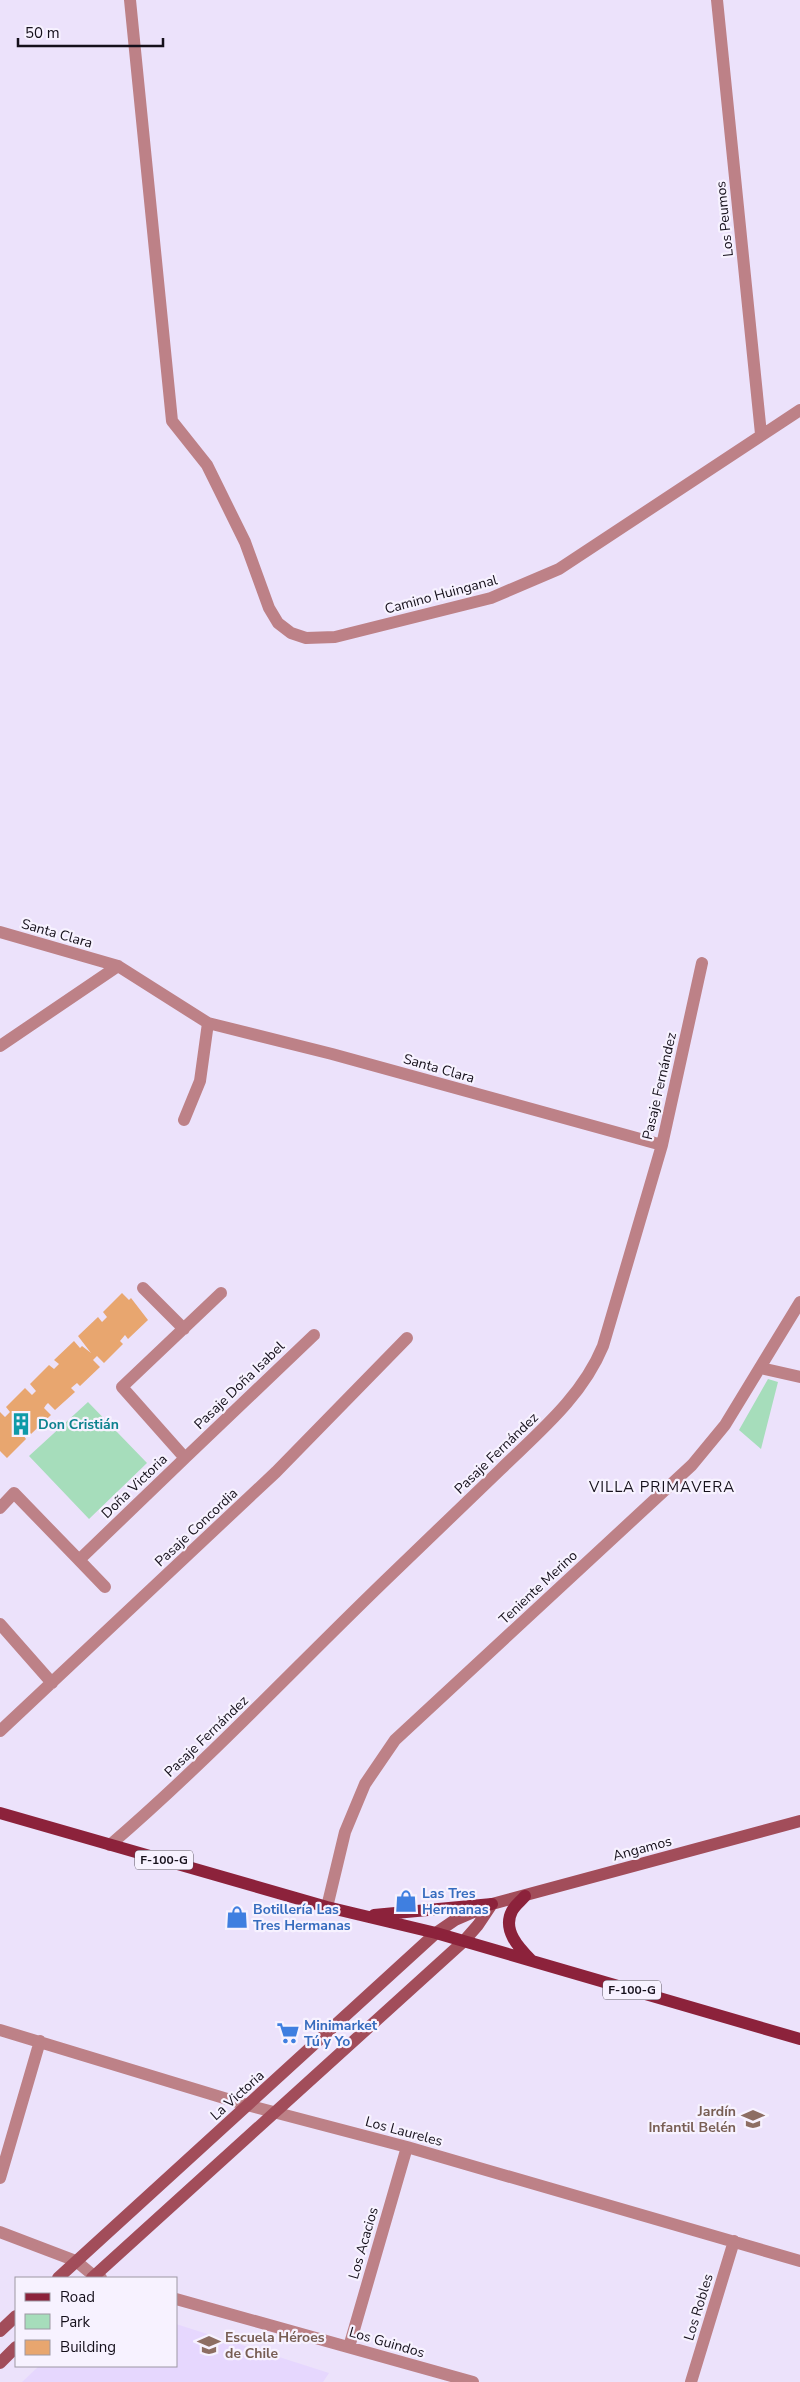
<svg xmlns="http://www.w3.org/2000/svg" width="800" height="2382" font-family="'Nunito Sans',sans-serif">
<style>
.built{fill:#e6d7fe}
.green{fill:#a6ddbb}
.building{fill:#e8a66f}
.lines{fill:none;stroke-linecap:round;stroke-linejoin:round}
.street{stroke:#bd8187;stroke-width:12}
.secondary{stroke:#a24d5a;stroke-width:12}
.primary{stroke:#8c223b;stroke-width:12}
.labels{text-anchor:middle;stroke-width:4.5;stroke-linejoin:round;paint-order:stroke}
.shield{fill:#f7f2ff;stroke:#59545f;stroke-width:1}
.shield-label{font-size:12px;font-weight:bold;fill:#15101b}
.street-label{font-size:14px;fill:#15101b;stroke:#f7f2ff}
.culture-label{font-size:14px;font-weight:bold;fill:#0d838f;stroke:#f7f2ff;text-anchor:start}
.shop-label{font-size:14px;font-weight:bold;fill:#366cbe;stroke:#f7f2ff;text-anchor:start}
.education-label{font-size:14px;font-weight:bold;fill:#785e54;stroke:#f7f2ff;text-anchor:end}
.neighbourhood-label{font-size:15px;letter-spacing:1px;fill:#15101b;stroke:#f7f2ff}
</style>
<rect width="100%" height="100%" fill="#ece2fb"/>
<path class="built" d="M176,2324L329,2373L323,2382H22L39,2366H176Z"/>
<path class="green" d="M768,1379L778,1382L761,1449L739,1430Z
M88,1402L147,1463L89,1519L29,1456Z"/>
<path class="building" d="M122,1293L129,1300L131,1298L148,1320L128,1339L125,1335L120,1341L123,1344L104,1363L97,1356L93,1360L100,1367L80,1386L77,1383L71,1388L75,1392L55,1410L48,1403L46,1405L44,1408L51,1415L31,1434L28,1430L23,1435L26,1439L7,1458L0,1451V1412L5,1417L10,1412L6,1407L25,1388L32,1395L36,1391L30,1384L49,1365L54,1369L59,1364L54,1360L74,1341L80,1348L82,1346L91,1353L78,1336L98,1317L102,1322L107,1317L103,1312Z"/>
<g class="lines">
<path class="street" d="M130,0L172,421L207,465L245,542L269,608L278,623L291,633L306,638L335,637L491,598L559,569L800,410
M717,0L761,434
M0,932L118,966L208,1023L332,1054L662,1145
M0,1046L118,966
M184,1120L200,1081L208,1023
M143,1288L184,1329
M761,1368L800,1377
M185,1458L314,1335
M0,1508L14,1493L79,1560L185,1458L122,1387L221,1293
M79,1560L105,1587
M0,1624L52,1683
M0,1731L276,1472L407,1338
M110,1845C210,1759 299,1663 394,1572C429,1538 465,1504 500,1470C539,1432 582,1397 603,1346L662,1145L702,963
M327,1907L345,1832L365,1784L395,1740L692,1465L725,1425L800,1302
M0,2030L247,2105L407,2147L800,2261
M0,2178L40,2041
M0,2232L76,2261L94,2276L101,2278
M176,2299L473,2382
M349,2347L407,2147
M691,2382L734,2241"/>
<path class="secondary" d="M58,2278L436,1933L455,1920L492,1904L800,1821
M92,2278L464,1941L478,1925L492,1904
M0,2331L16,2316
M0,2363L16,2347"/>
<path class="primary" d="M0,1813L327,1907L436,1933L800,2039
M525,1896C521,1901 515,1905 512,1911C502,1930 519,1948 531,1960
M374,1915L492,1904"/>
</g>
<defs>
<symbol id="building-bare" viewBox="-9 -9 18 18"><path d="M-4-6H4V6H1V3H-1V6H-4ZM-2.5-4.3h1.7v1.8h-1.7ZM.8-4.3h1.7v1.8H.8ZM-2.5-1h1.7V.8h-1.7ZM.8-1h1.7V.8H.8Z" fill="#0f9aa8" stroke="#f7f2ff" stroke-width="2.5" paint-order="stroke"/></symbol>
<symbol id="shop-bare" viewBox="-9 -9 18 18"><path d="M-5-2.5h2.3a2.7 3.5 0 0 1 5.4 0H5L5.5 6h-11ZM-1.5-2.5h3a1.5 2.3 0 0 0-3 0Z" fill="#3f7fe0" stroke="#f7f2ff" stroke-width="2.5" paint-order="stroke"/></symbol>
<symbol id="supermarket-bare" viewBox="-9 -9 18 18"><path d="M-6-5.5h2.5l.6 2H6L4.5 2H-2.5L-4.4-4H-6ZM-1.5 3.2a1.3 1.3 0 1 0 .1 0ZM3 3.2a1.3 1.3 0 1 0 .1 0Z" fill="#3f7fe0" stroke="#f7f2ff" stroke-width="2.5" paint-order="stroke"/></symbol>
<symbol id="school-bare" viewBox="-9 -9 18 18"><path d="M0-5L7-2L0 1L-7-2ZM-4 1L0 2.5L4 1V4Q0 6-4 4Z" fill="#8d6e63" stroke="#f7f2ff" stroke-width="2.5" paint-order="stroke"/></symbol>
</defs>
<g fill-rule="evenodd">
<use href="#building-bare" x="5" y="1408" width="32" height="32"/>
<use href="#shop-bare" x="390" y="1885" width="32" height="32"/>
<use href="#shop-bare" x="221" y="1901" width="32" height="32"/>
<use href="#supermarket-bare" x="272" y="2017" width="32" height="32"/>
<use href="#school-bare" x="737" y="2103" width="32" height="32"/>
<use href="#school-bare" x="193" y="2329" width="32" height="32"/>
</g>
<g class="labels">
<g class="shield">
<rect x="135" y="1850.5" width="58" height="19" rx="4"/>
<rect x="603" y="1980.5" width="58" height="19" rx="4"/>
</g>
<g class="shield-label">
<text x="164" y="1864">F-100-G</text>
<text x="632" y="1994">F-100-G</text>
</g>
<g class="street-label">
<text transform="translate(724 219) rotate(-96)" y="5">Los Peumos</text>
<text transform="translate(441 594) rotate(-15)" y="5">Camino Huinganal</text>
<text transform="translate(57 933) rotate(16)" y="5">Santa Clara</text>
<text transform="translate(439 1068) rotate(16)" y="5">Santa Clara</text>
<text transform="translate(659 1086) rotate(-77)" y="5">Pasaje Fernández</text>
<text transform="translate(239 1385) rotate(-44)" y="5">Pasaje Doña Isabel</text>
<text transform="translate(496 1453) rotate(-44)" y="5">Pasaje Fernández</text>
<text transform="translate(134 1486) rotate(-44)" y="5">Doña Victoria</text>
<text transform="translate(196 1527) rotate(-43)" y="5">Pasaje Concordia</text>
<text transform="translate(538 1587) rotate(-43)" y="5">Teniente Merino</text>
<text transform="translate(206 1736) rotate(-44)" y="5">Pasaje Fernández</text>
<text transform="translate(642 1848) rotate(-15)" y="5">Angamos</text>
<text transform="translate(237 2095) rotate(-42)" y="5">La Victoria</text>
<text transform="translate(404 2131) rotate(15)" y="5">Los Laureles</text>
<text transform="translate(363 2243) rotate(-74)" y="5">Los Acacios</text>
<text transform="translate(698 2307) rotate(-73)" y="5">Los Robles</text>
<text transform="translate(387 2342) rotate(16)" y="5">Los Guindos</text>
</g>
<g class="culture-label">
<text x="38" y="1429">Don Cristián</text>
</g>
<g class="shop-label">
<text x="422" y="1898">Las Tres<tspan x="422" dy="16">Hermanas</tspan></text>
<text x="253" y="1914">Botillería Las<tspan x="253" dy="16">Tres Hermanas</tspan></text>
<text x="304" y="2030">Minimarket<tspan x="304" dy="16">Tú y Yo</tspan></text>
</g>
<g class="education-label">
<text x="736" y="2116">Jardín<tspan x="736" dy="16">Infantil Belén</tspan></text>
<text x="225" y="2342" text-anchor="start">Escuela Héroes<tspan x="225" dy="16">de Chile</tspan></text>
</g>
<g class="neighbourhood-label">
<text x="662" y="1492">VILLA PRIMAVERA</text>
</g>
</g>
<rect x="15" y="2277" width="162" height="90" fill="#f7f2ff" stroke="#9d98a4"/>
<rect x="25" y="2293" width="25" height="8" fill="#8c223b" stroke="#9d98a4"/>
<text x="60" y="2302" font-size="15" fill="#15101b">Road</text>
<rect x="25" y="2314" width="25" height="15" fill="#a6ddbb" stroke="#9d98a4"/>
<text x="60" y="2327" font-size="15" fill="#15101b">Park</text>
<rect x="25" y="2340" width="25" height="15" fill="#e8a66f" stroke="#9d98a4"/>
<text x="60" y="2352" font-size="15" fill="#15101b">Building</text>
<path d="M18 38v8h145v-8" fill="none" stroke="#15101b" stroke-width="2.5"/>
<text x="25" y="38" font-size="15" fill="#15101b" stroke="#f7f2ff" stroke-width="4" paint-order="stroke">50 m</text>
</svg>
